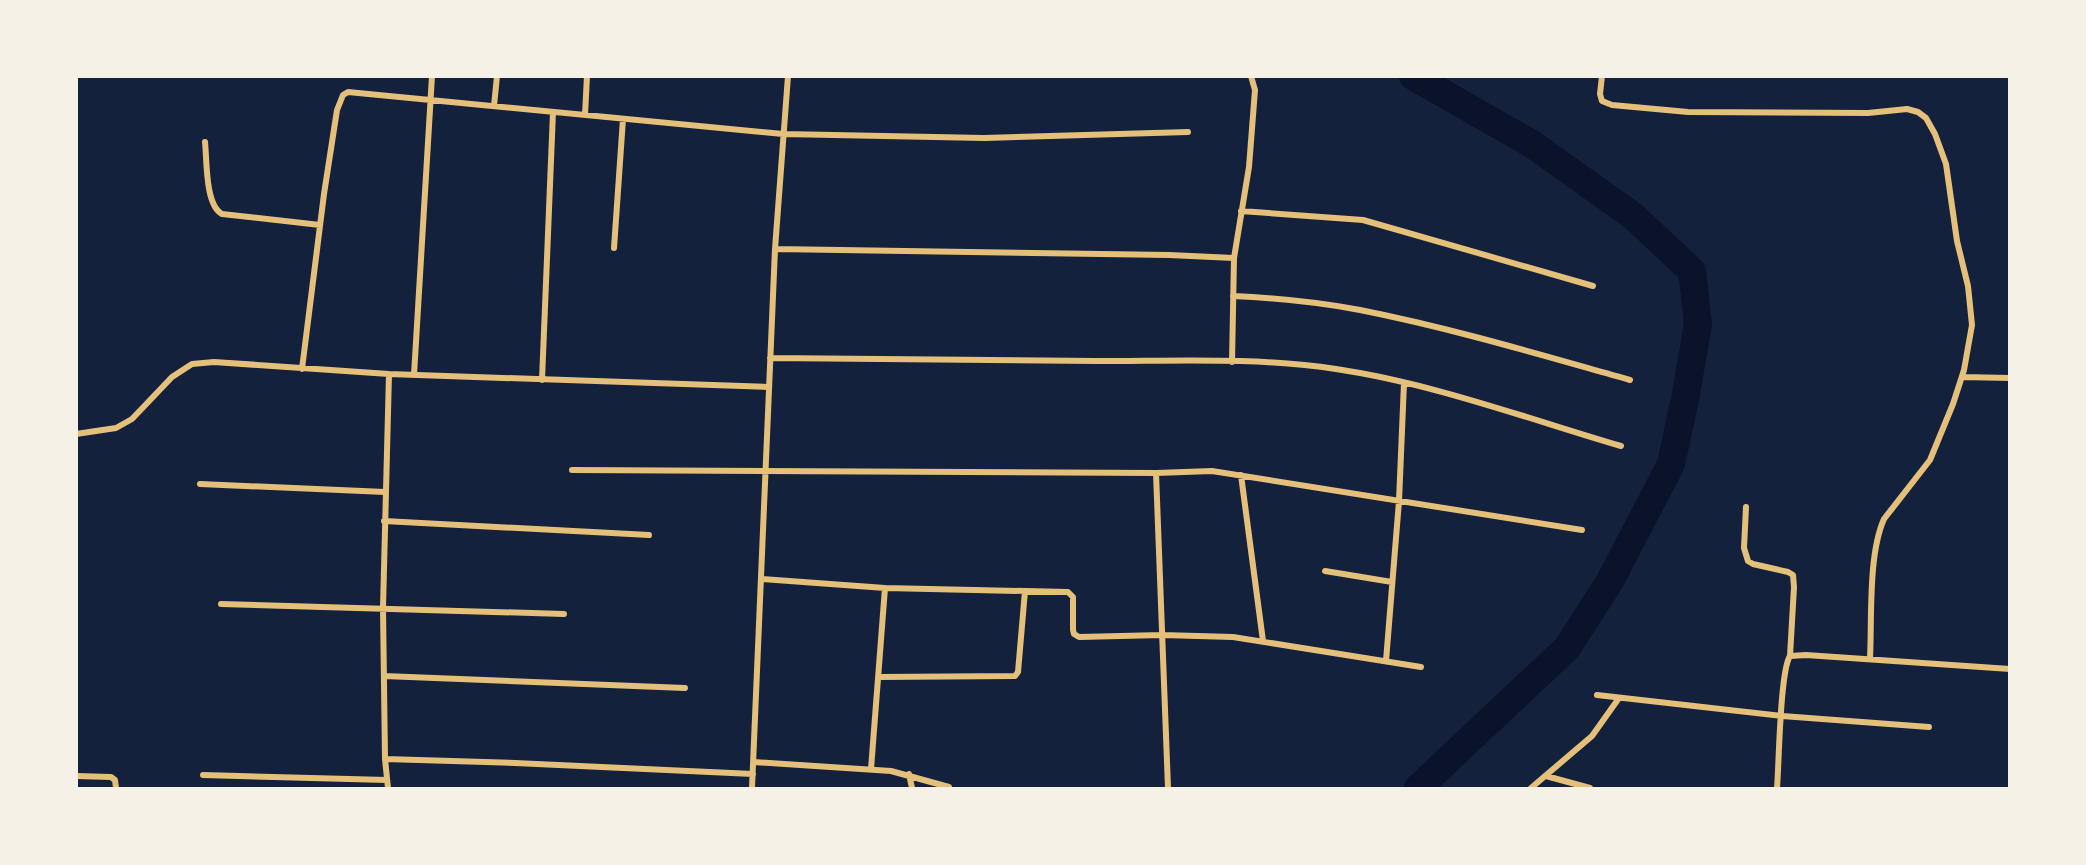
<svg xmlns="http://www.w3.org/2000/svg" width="2086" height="865" font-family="Signika,sans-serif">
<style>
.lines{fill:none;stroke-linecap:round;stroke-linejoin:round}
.river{stroke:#0b132b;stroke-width:28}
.minor{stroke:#e5c07b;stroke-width:6}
</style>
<rect width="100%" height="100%" fill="#14213d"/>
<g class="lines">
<path class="river" d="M1413,76L1532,144L1633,216L1692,271L1698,324L1686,394L1671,464L1610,581L1567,648L1418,788"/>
<path class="minor" d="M1602,76L1600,94L1602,101L1612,105L1688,112L1868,113L1907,109L1918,112L1926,118L1935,134L1946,164L1957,241L1968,286L1972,325L1964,370L1953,404L1930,460L1884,519C1868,555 1872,618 1870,659
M494,106L497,76
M585,115L587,76
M205,142C207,160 205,205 222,214L320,225
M1241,211L1363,220L1593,286
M614,248L623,119
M775,249L1169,255L1234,258
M1233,296C1275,298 1318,302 1360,310C1451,328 1541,355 1630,380
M770,358C878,360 987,361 1096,361C1176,361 1257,357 1336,369C1431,383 1529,419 1621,446
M1232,362L1234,258L1249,167L1255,90L1251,76
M302,369L324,194L337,110L343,95L348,92L783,134L984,138L1188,132
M414,375L432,76
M1962,377L2010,378
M542,380L553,112
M76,434L116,428L132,419L172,377L192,364L214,362L389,374L768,387
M572,470L1156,473L1212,471L1582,530
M1156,473L1168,788
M1241,475L1263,641
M200,484L385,492
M1746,507L1744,548L1748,561L1753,564L1788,572L1793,575L1794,587L1790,656
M384,521L649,535
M1325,571L1392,582
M762,579L885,588L1068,592L1073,597V630L1074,634L1079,637L1162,635L1233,637L1421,667
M221,604L564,614
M1386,661L1399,501L1404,383
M384,676L685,688
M878,677L1015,676L1018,672L1025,591
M1597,695L1782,716L1929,727
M385,759L515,763L753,774
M754,762L891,771L949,787
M871,769L885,588
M909,774L912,788
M203,775L387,780
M76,776L111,777L115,780L116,788
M1546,776L1590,788
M388,788L385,759L383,608L389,374
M752,788L775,249L788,76
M1531,788L1592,736L1619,698
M1777,788C1779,765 1780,671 1790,656L1806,655L2010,669"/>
</g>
<rect width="2086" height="865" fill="none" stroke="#f6f1e7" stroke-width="156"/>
</svg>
